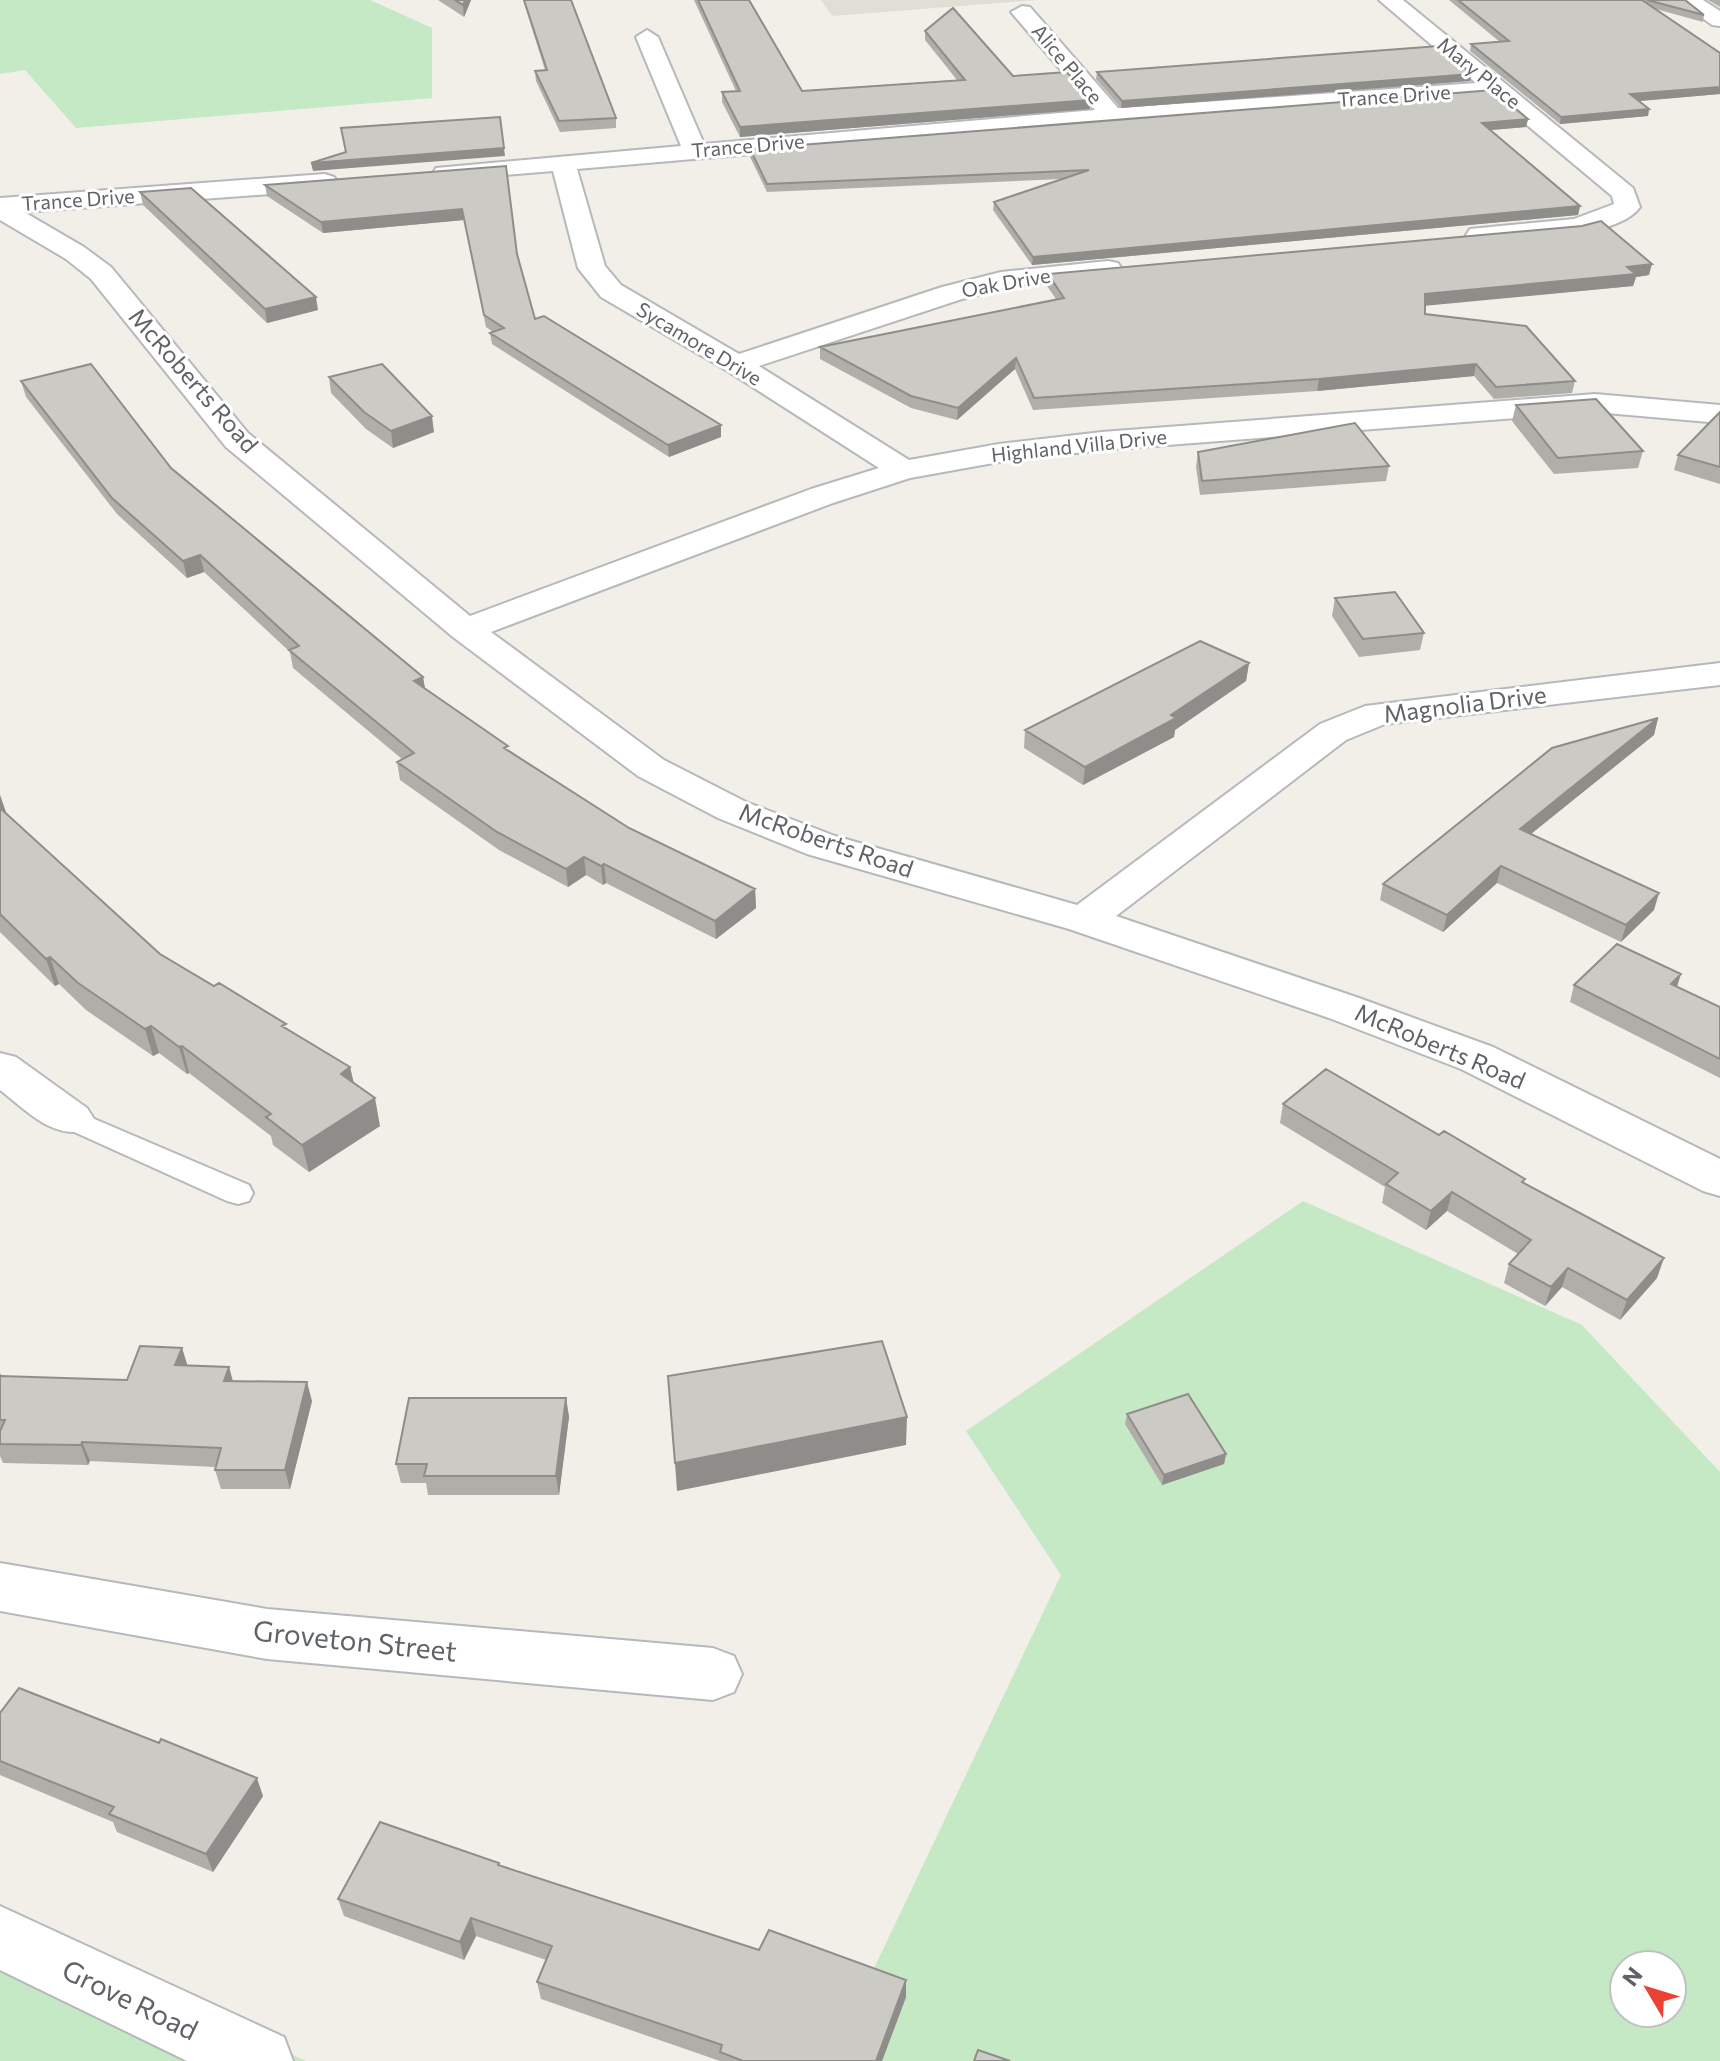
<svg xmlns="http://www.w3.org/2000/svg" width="1720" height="2061" font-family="Commissioner,sans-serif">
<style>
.education{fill:#e1ded6}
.green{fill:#c5e8c5;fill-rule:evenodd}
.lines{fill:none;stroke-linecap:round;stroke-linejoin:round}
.lane-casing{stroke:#b5b8bc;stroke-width:4}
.street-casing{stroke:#b5b8bc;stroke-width:4}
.lane{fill:#fff;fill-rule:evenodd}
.street{fill:#fff;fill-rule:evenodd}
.wall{fill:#afaea9}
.shaded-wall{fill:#8f8d8a}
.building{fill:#cccac5;stroke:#8f8d8a;stroke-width:2}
.labels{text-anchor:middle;stroke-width:6;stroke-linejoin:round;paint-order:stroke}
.far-street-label{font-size:20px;fill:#5f6368;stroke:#fff}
.street-label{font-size:24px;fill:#5f6368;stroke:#fff}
.near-street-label{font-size:28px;fill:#5f6368;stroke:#fff}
</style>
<rect width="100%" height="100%" fill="#f1efe8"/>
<path class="education" d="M821,0H1037L832,16Z"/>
<path class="green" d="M0,0H370L432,28V98L76,128L25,70L0,74Z
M1303,1201L1582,1325L1720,1472V2061H830L1061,1575L966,1431ZM1624,1965H1672V2013H1624Z
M0,1923L306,2061H0Z"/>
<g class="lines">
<defs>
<path id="lane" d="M71,1109L249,1185L253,1193L249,1201L238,1204L227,1201L61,1126L56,1119L61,1112Z"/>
<path id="street" d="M1379,0H1403L1633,188L1640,207C1618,239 1516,240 1479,243L1470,241L1466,235L1470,229L1574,219L1614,204L1612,196L1491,95L1112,123L577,169L605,266L621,285L739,354L942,287L1001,272L1108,261L1118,263L1122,269L1118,275L1011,286L962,299L759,366L909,460L999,444L1102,432L1595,394L1720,405V423L1595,412L1102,450L999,462L910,478L833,503L491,632L664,760L746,802L835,836L1077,905L1320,724L1365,706L1720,663V685L1385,724L1346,740L1116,916L1359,998L1493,1047L1720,1159V1196L1703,1191L1461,1069L1329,1018L1069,929L807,854L718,818L638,776L453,637L226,447L91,279L66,259L0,220V198L325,174L334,177L338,182L334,187L325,190L24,212L84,247L111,267L248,433L470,616L811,489L879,468L726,370L601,297L578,268L553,171L445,180L436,178L433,173L436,168L681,146L636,37L647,30L658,37L704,144L1095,110L1011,12L1022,6L1030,7L1118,108L1476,83Z
M1678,0H1703L1720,11V26L1712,25Z
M0,1053L16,1057L87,1108L94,1119L87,1130C53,1140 26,1110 0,1090Z
M0,1563L267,1609L713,1648L734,1656L742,1674L734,1692L713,1700L267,1659L0,1611Z
M0,1906L284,2037L293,2061H187L0,1970Z"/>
</defs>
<use href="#lane" class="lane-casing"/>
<use href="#street" class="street-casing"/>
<use href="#lane" class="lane"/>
<use href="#street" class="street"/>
</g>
<path class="wall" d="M438,0H471L464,17Z
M523,0H571L616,118V128L560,132L536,81L535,71L545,70Z
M694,0H749L802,91L957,80L925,40V31L1013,76L1091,100L1090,109L740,137L722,102V92L736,91Z
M1449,0H1685L1704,15L1703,22L1656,9L1720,94L1638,101L1649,109L1648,116L1560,124L1470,51L1471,44L1500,42Z
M1708,0H1720V7Z
M1097,72L1472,74L1470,81L1121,108L1096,79Z
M1528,119L1526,127L1490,130L1580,206L1578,215L1032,265L993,210L994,202L1062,179L767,192L750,157V149Z
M506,166L517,254L535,319L721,425V437L669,457L492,344L490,333L493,332L486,327L464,220L323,233L267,196L265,185Z
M140,192L318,310L267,323L143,205Z
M1048,274L1649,275L1636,277L1633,286L1425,305V314L1575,381L1572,393L1494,399L1474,376L1317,391L1033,410L1015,369L957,420L911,408L820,359V347L1056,299L1047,286Z
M329,377L434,432L393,448L366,429L331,393Z
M21,381L171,468L423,677L425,689L509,751L629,828L755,889L756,908L716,939L606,883L603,885L586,875L568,887L499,850L400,780L397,762L402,759L293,668L290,652L204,572L187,578L117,514L26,397Z
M1516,405L1643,451L1638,468L1554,474L1512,421Z
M1720,412V484L1674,470L1678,455Z
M1198,452L1389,466L1386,481L1200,495L1196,467Z
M1335,598L1424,633L1420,650L1359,657L1332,616Z
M1249,663L1246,681L1175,730L1174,737L1083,785L1024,748L1025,730Z
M1658,718L1654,735L1531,834L1654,910L1621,942L1497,883L1443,932L1380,900L1383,884Z
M0,795L6,813L160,954L350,1067L354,1083L380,1126L309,1172L273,1145L271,1136L189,1073L187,1074L159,1053L153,1056L86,1010L59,984L55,986L0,932Z
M1574,985L1720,1007V1078L1570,1002Z
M1283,1104L1439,1135L1524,1183L1657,1278L1620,1320L1562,1287L1545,1306L1504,1283L1509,1264L1518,1254L1447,1211L1426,1230L1382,1203L1385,1187L1280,1123Z
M182,1348L187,1366L229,1367L233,1381L312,1401L290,1489H221L215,1470V1467L90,1461L88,1465L3,1463L0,1456V1373L2,1376L127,1380Z
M566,1398L569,1417L559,1495H428L426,1483H401L396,1464Z
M1127,1414L1226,1454L1224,1464L1162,1485L1125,1424Z
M0,1713L263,1796L213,1872L117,1832L113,1822L0,1775Z
M499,1863L500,1866L906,1997L882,2061H720L541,1999L537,1982L546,1960L476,1936L464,1960L344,1916L338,1899Z"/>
<path class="shaded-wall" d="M465,0H471L464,17L463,5Z
M1472,74L1470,81L1121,108L1122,101Z
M1720,87V94L1629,102L1630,94Z
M1091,100L1090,109L740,137V127Z
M1649,109L1648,116L1560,124L1561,117Z
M1528,119L1526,127L1480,131L1482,123Z
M504,148L505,156L313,171L311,163Z
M1580,206L1578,215L1032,265L1033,257Z
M462,209L464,220L323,233L321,222Z
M1652,264L1649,275L1636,277L1633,286L1423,306L1425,294Z
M316,297L318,310L267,323L265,309Z
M1016,358L1015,369L957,420L958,408Z
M1476,364L1474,376L1317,391L1319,379Z
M432,416L434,432L393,448L391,431Z
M721,425V437L669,457L668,445Z
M200,555L204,572L187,578L183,561Z
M1249,663L1246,681L1175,730L1174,737L1083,785L1085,767L1171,715Z
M423,677L426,695L414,681Z
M1658,718L1654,735L1516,846L1520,829Z
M0,795L9,821L0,825Z
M584,857L586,875L568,887L566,869Z
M604,864L606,883L603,885L601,866Z
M1501,866L1497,883L1443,932L1447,915Z
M755,889L756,908L716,939L715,921Z
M1659,893L1654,910L1621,942L1626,925Z
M50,957L59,984L55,986L46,959Z
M1681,974L1676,990L1671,984Z
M151,1026L159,1053L153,1056L145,1029Z
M182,1046L189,1073L187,1074L179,1047Z
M350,1067L356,1094L341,1074Z
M375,1098L380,1126L309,1172L302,1145Z
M1452,1192L1447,1211L1426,1230L1431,1211Z
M1664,1258L1657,1278L1620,1320L1627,1300Z
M1568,1268L1562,1287L1545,1306L1551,1287Z
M182,1348L188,1367L175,1365Z
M229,1367L234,1386L224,1381Z
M307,1382L312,1401L290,1489L285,1470Z
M566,1398L569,1417L559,1495L556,1476Z
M907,1417L906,1445L677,1491L675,1463Z
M82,1442L90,1461L88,1465L81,1445Z
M1226,1454L1224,1464L1162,1485L1164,1475Z
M257,1778L263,1796L213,1872L206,1854Z
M471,1918L476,1936L464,1960L460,1942Z
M906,1980V1997L882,2061H876Z"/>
<path class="building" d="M455,0H465L463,5Z
M524,0H571L616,118L559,121L535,71L547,70Z
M698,0H749L802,91L965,80L925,31L953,8L1013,76L1067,72L1091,100L740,127L722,92L740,91Z
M1458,0H1642L1720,53V87L1630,94L1649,109L1561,117L1471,44L1509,41Z
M1647,0H1685L1704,15Z
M1439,46L1472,74L1122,101L1097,72Z
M1493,90L1528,119L1482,123L1580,206L1033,257L994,202L1089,170L767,184L750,149Z
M500,117L504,148L311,163L346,152L341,128Z
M506,166L517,254L535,319L544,316L721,425L668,445L490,333L504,328L484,315L462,209L321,222L265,185Z
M191,188L316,297L265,309L140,192Z
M1601,221L1652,264L1627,267L1636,274L1425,294V314L1526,326L1575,381L1496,387L1476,364L1319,379L1034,398L1016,358L958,408L911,396L820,347L1064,298L1048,274L1582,226Z
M91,364L171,468L423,677L414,681L508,746L504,748L629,828L755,889L715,921L604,864L601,866L584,857L566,869L497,832L397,762L414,753L289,650L299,646L200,555L183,561L112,498L21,381Z
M382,364L432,416L391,431L364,412L329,377Z
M1596,399L1643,451L1558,458L1516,405Z
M1720,412V467L1678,455Z
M1355,423L1389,466L1202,481L1198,452Z
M1395,592L1424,633L1363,639L1335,598Z
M1200,641L1249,663L1171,715L1176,718L1085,767L1025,730Z
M1658,718L1520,829L1659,893L1626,925L1501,866L1447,915L1383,884L1552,748Z
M0,808L160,954L214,986L219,983L286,1024L282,1026L350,1067L341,1074L375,1098L302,1145L266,1117L271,1114L182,1046L179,1047L151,1026L145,1029L78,983L50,957L46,959L0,914Z
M1617,944L1681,974L1671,984L1720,1007V1059L1574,985Z
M1326,1069L1439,1135L1444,1131L1525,1179L1522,1182L1664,1258L1627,1300L1568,1268L1551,1287L1509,1264L1531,1240L1452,1192L1431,1211L1386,1184L1398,1173L1283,1104Z
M882,1341L907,1417L675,1463L668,1376Z
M140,1346L182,1348L175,1365L229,1367L224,1381L307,1382L285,1470H215L221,1448L82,1442L81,1445L0,1444V1431L5,1420H0V1376L127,1380Z
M1188,1394L1226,1454L1164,1475L1127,1414Z
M409,1398H566L556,1476H424L427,1464H396Z
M19,1688L159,1743L161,1739L257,1778L206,1854L109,1814L114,1807L0,1761V1713Z
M380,1822L499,1863L498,1865L759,1950L769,1930L906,1980L876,2061H743L720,2052L722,2045L537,1982L552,1946L471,1918L460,1942L338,1899Z
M978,2050L1010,2061H974Z"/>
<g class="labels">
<g class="far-street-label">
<text transform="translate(1067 64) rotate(50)" y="7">Alice Place</text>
<text transform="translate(1479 73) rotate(39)" y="7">Mary Place</text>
<text transform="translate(1394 96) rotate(-4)" y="7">Trance Drive</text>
<text transform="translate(748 146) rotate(-5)" y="7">Trance Drive</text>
<text transform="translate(78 200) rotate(-4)" y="7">Trance Drive</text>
<text transform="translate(1006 283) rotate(-10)" y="7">Oak Drive</text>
<text transform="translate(699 344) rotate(31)" y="7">Sycamore Drive</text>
<text transform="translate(1079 446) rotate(-6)" y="7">Highland Villa Drive</text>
</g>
<g class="street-label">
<text transform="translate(193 381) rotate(49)" y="8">McRoberts Road</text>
<text transform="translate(1465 705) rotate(-7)" y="8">Magnolia Drive</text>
<text transform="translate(826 841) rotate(19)" y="8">McRoberts Road</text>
<text transform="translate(1440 1047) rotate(23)" y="8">McRoberts Road</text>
</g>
<g class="near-street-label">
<text transform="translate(355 1641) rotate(6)" y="10">Groveton Street</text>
<text transform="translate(130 2000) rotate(26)" y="10">Grove Road</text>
</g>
</g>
<g transform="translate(1648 1989) rotate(308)"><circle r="38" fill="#ffffff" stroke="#bfc1c3" stroke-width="2"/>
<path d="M0-6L14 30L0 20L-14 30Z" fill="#ea4335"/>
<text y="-12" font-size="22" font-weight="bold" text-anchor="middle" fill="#5f6368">N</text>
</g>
</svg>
